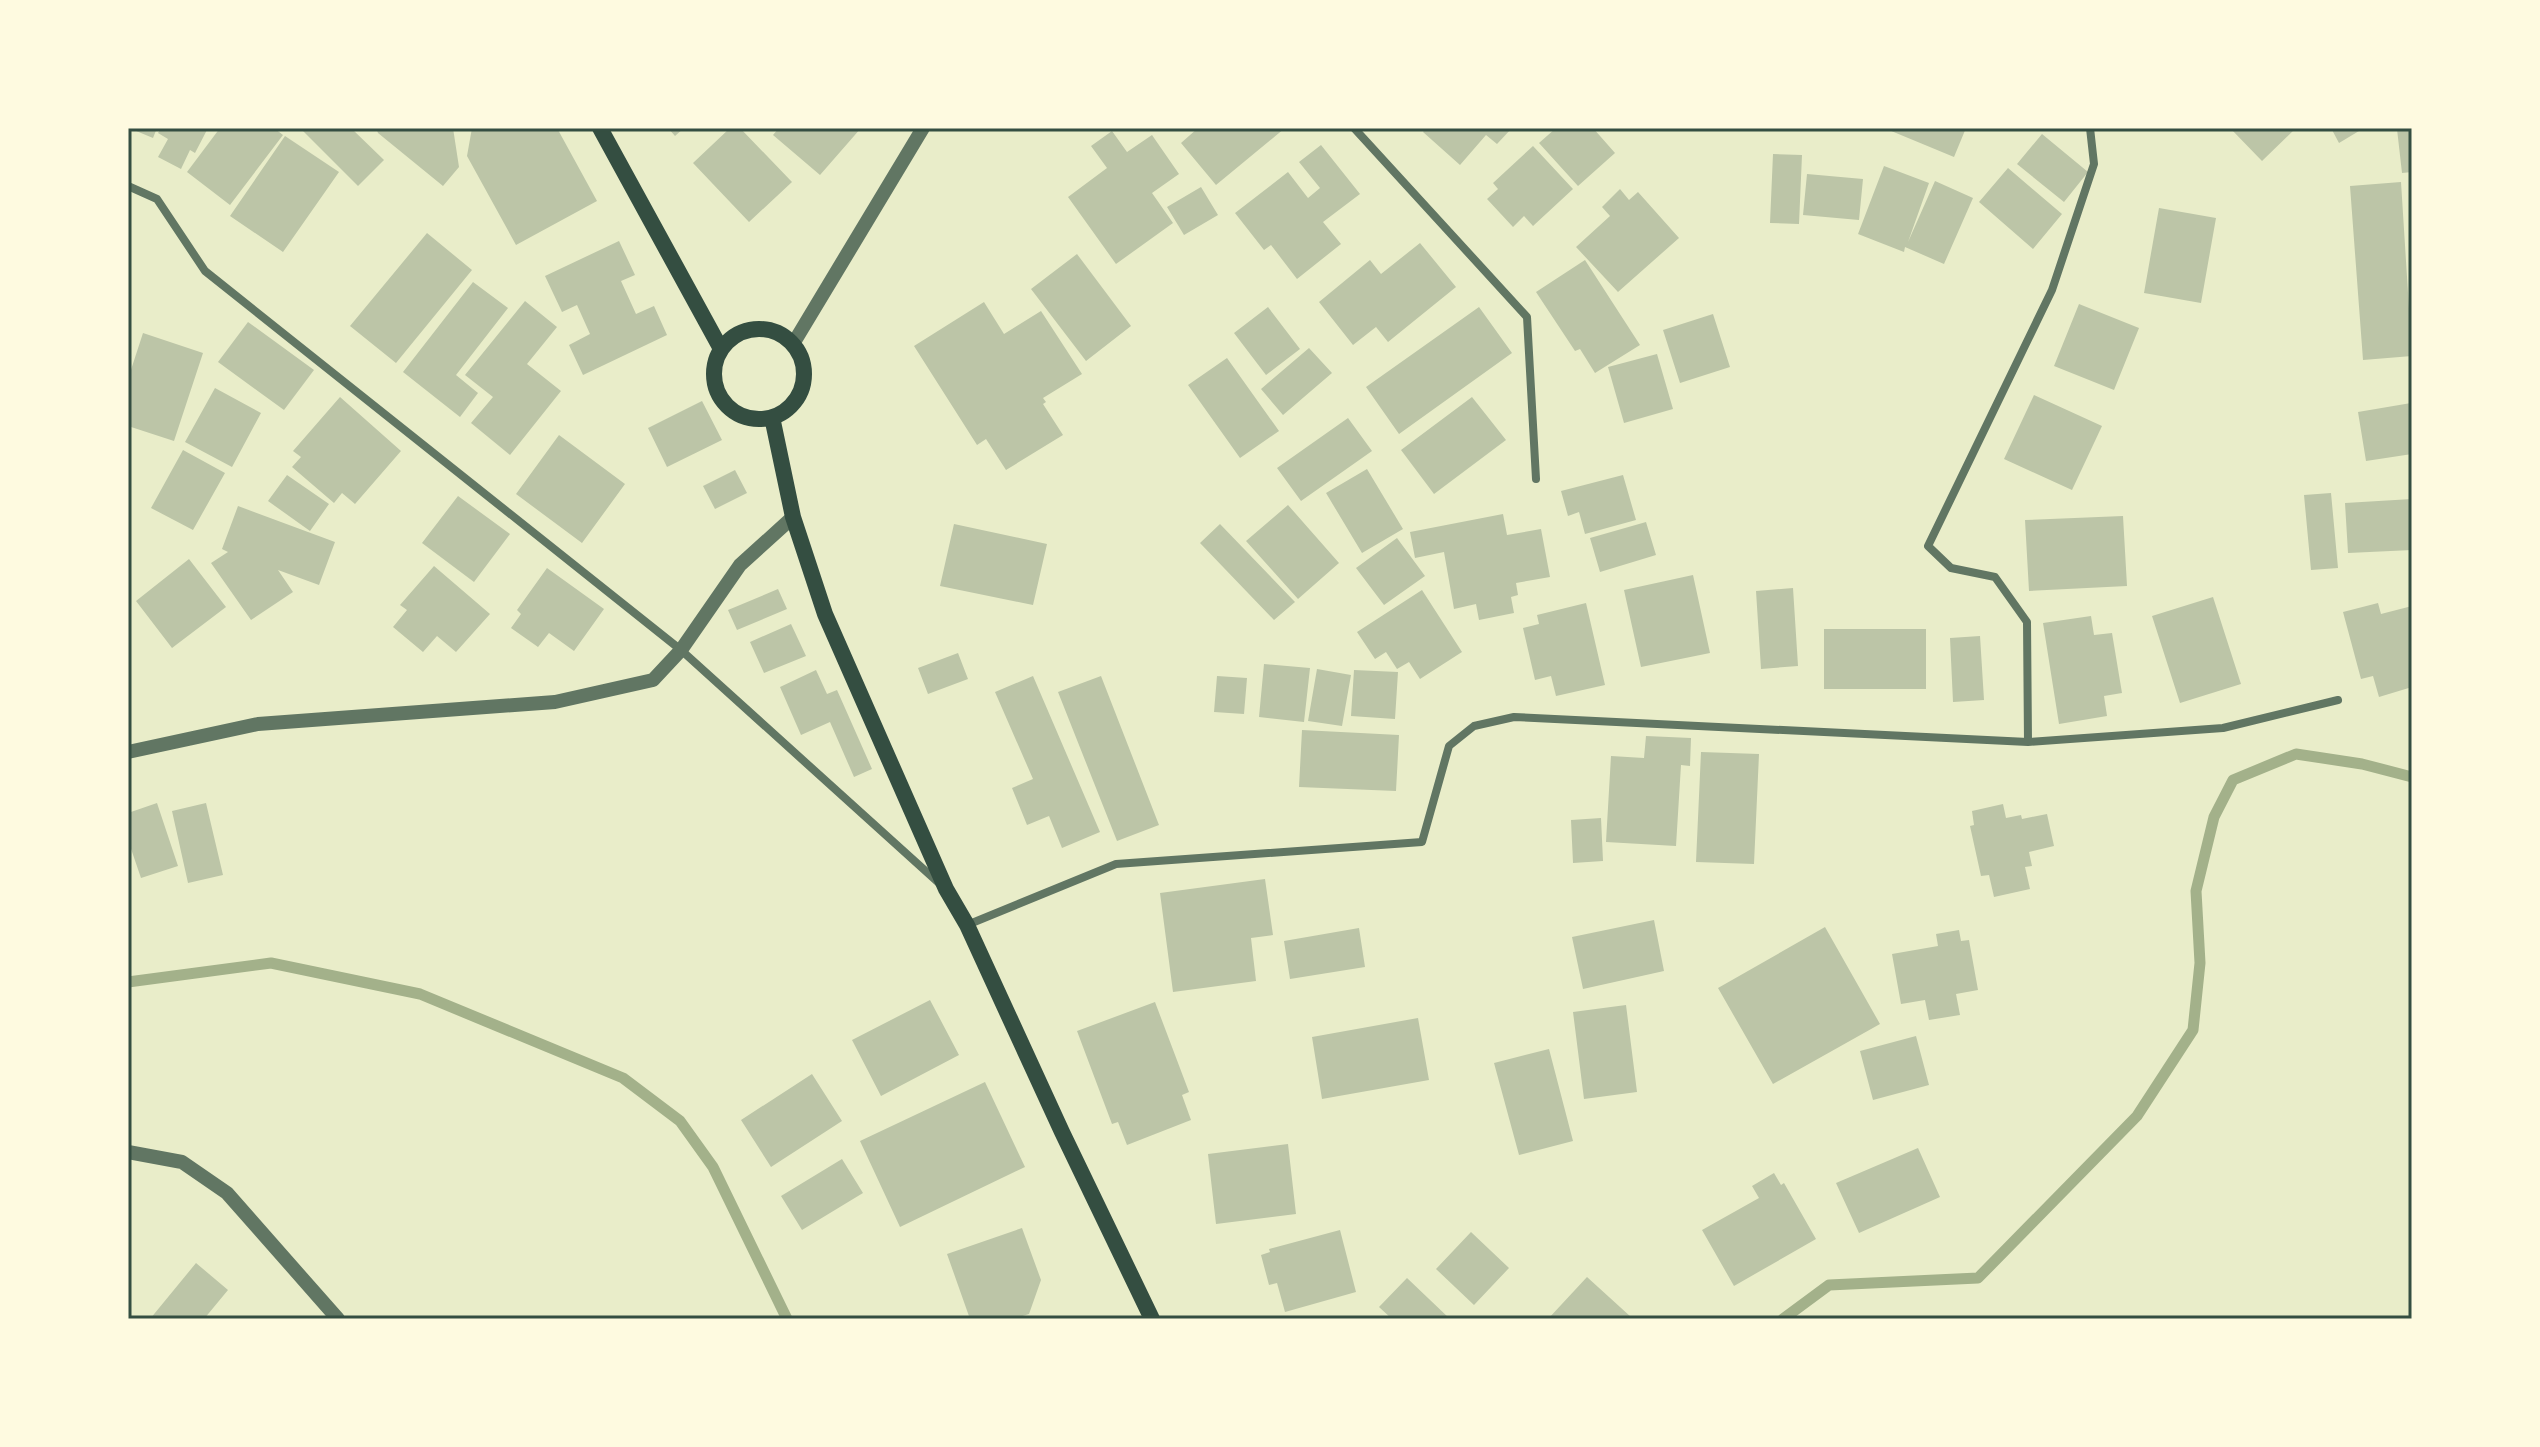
<svg xmlns="http://www.w3.org/2000/svg" width="2540" height="1447" font-family="'Space Grotesk',sans-serif">
<style>
.lines{fill:none;stroke-linecap:round;stroke-linejoin:round}
.stream{stroke:#a3b18a;stroke-width:11}
.building{fill:#bcc5a7}
.minor{stroke:#617663;stroke-width:8}
.tertiary{stroke:#617663;stroke-width:14}
.secondary{stroke:#344e41;stroke-width:16}
.neatline{fill:none;stroke:#344e41;stroke-width:3}
</style>
<rect width="100%" height="100%" fill="#e9edc9"/>
<g class="lines">
<path class="stream" d="M128,982L271,963L420,994L623,1078L680,1121L713,1167L787,1319
M1783,1319L1829,1285L1978,1278L2137,1116L2193,1030L2200,963L2196,891L2214,817L2233,780L2296,754L2362,764L2412,777"/>
</g>
<path class="building" d="M129,128H157L153,138Z
M161,128H208L195,153L190,150L181,169L158,157L168,139L158,133Z
M220,128H274L283,135L230,205L187,172Z
M300,128H351L384,160L358,186Z
M376,128H453L459,167L443,186L378,133Z
M472,128H557L597,201L516,245L467,156Z
M668,128H684L675,136Z
M730,128H740L792,182L749,222L693,163Z
M779,128H861L820,175L773,135Z
M1198,128H1285L1216,185L1181,143Z
M1426,128H1512L1497,144L1486,135L1460,165L1423,132Z
M1556,128H1593L1615,153L1578,186L1539,143Z
M1884,128H1966L1954,157Z
M2230,128H2296L2262,161Z
M2331,128H2364L2339,143Z
M2412,128V172L2402,173L2397,129Z
M1112,131L1127,152L1152,135L1179,174L1152,193L1173,223L1116,264L1068,197L1107,168L1091,146Z
M2042,134L2088,172L2064,202L2017,164Z
M285,136L339,172L283,252L230,216Z
M1321,145L1360,194L1323,222L1341,244L1297,279L1271,245L1264,250L1235,213L1288,172L1308,198L1320,188L1299,162Z
M1533,146L1573,189L1533,226L1524,216L1513,227L1487,199L1498,189L1493,183Z
M1773,154L1802,155L1799,224L1770,223Z
M1884,166L1929,183L1908,242L1935,181L1973,198L1944,264L1905,247L1904,252L1858,234Z
M2008,168L2062,214L2033,249L1979,202Z
M1807,174L1863,179L1859,220L1803,215Z
M2401,182L2412,356L2363,360L2350,186Z
M1201,187L1218,215L1184,235L1167,207Z
M1620,189L1629,200L1638,192L1679,238L1618,292L1576,247L1610,216L1602,207Z
M2159,208L2216,218L2201,303L2144,293Z
M427,233L472,270L396,363L350,326Z
M619,241L635,275L621,281L636,314L654,306L667,335L583,375L569,345L590,334L577,305L562,312L545,276Z
M1420,243L1456,287L1388,342L1376,327L1353,345L1319,302L1370,260L1381,274Z
M1077,254L1131,326L1086,361L1031,289Z
M1585,260L1640,345L1595,373L1580,349L1575,351L1536,292Z
M473,282L508,308L456,375L478,393L460,417L403,372Z
M525,301L557,327L527,364L561,391L510,455L471,423L493,397L465,375Z
M984,302L1004,334L1041,311L1082,374L1043,398L1046,402L1043,404L1063,435L1006,470L986,439L977,445L914,346Z
M2079,304L2139,328L2114,390L2054,366Z
M1268,307L1300,349L1266,375L1234,333Z
M1479,307L1512,353L1399,434L1366,387Z
M1713,314L1730,367L1680,383L1663,330Z
M248,322L314,370L284,410L218,362Z
M143,333L203,353L174,441L128,426V379Z
M1309,348L1332,373L1283,415L1261,389Z
M1657,354L1673,409L1624,423L1608,367Z
M1227,358L1279,431L1240,458L1188,385Z
M215,388L261,413L232,467L185,442Z
M2034,395L2102,426L2072,490L2004,459Z
M340,397L401,451L355,504L342,493L334,503L292,467L301,457L293,451Z
M1472,397L1506,440L1434,494L1401,450Z
M702,401L722,440L667,467L648,428Z
M2411,403L2412,454L2366,461L2358,412Z
M1348,418L1372,451L1301,501L1277,468Z
M559,435L625,484L582,543L516,494Z
M183,450L225,473L193,530L151,508Z
M1367,469L1403,529L1362,553L1326,493Z
M735,470L747,493L715,509L703,486Z
M287,475L329,504L310,531L268,501Z
M1623,475L1636,520L1585,534L1579,512L1568,516L1561,491Z
M2331,493L2338,568L2311,570L2304,495Z
M458,496L510,534L474,582L422,543Z
M2412,499V550L2348,553L2345,503Z
M1288,505L1339,563L1298,599L1246,541Z
M238,506L335,542L319,585L278,570L293,592L251,620L211,563L228,552L222,549Z
M1503,514L1507,535L1541,529L1550,577L1516,583L1518,595L1511,597L1514,613L1479,620L1476,604L1454,609L1444,552L1415,558L1410,532Z
M2123,516L2127,586L2029,591L2025,520Z
M1646,522L1656,555L1600,572L1590,538Z
M954,524L1047,544L1033,605L940,586Z
M1220,524L1295,602L1274,620L1200,543Z
M1397,538L1425,576L1384,605L1356,568Z
M189,559L226,607L172,648L136,601Z
M434,566L490,614L456,652L437,636L423,652L393,627L407,610L400,605Z
M547,568L604,609L574,651L549,633L538,647L511,628L521,614L517,610Z
M1693,575L1710,653L1641,667L1624,590Z
M1793,588L1798,666L1761,669L1756,591Z
M778,589L787,609L737,630L728,610Z
M1422,590L1462,652L1420,679L1409,662L1397,669L1386,652L1375,659L1357,632Z
M2213,597L2241,684L2180,703L2152,616Z
M1586,603L1605,685L1556,696L1551,676L1535,680L1523,628L1539,624L1537,615Z
M2378,603L2381,614L2412,606V687L2379,697L2373,676L2361,679L2343,612Z
M2091,616L2094,635L2112,633L2122,693L2104,696L2107,716L2059,724L2043,623Z
M791,624L806,656L764,673L750,642Z
M1824,629H1926V689H1824Z
M1980,636L1984,700L1953,702L1950,638Z
M958,653L968,679L928,694L918,668Z
M1264,664L1310,668L1304,722L1259,717Z
M1317,669L1351,675L1342,726L1308,721Z
M816,670L827,694L837,690L872,769L854,777L830,722L801,735L780,687Z
M1354,670L1398,672L1395,719L1351,716Z
M1033,676L1100,832L1062,848L1049,816L1027,825L1012,788L1033,779L995,692Z
M1101,676L1159,825L1117,841L1058,692Z
M1217,676L1247,678L1244,714L1214,712Z
M1302,730L1399,735L1396,791L1299,787Z
M1646,736L1691,738L1690,766L1681,765L1676,846L1606,842L1611,756L1644,758Z
M1701,752L1759,754L1754,864L1696,862Z
M157,803L178,866L141,878L128,840V813Z
M206,803L223,875L188,883L172,811Z
M2003,804L2006,818L2021,815L2022,819L2047,814L2054,846L2029,852L2032,866L2025,867L2030,889L1994,897L1989,875L1981,876L1970,826L1974,825L1972,811Z
M1601,818L1603,861L1573,863L1571,820Z
M1265,879L1273,935L1251,938L1256,981L1173,992L1160,893Z
M1654,920L1664,971L1583,989L1572,937Z
M1825,927L1880,1024L1773,1084L1718,988Z
M1359,928L1365,967L1290,979L1284,941Z
M1959,930L1961,941L1969,940L1978,990L1956,994L1960,1015L1929,1020L1925,1000L1901,1004L1892,954L1938,946L1936,934Z
M930,1000L959,1055L881,1096L852,1040Z
M1155,1002L1189,1092L1182,1095L1191,1120L1127,1145L1118,1122L1112,1124L1077,1031Z
M1626,1005L1637,1092L1584,1099L1573,1012Z
M1418,1018L1429,1080L1322,1099L1312,1037Z
M1916,1036L1929,1085L1873,1100L1860,1051Z
M1549,1049L1573,1141L1519,1155L1494,1063Z
M812,1074L842,1121L771,1167L741,1120Z
M985,1082L1025,1167L900,1227L860,1141Z
M1288,1144L1296,1214L1216,1224L1208,1154Z
M1918,1148L1940,1197L1859,1233L1836,1183Z
M842,1159L863,1193L802,1230L781,1196Z
M1774,1173L1781,1185L1784,1183L1816,1239L1734,1286L1702,1230L1759,1198L1752,1186Z
M1022,1228L1041,1280L1029,1314L1013,1319H970L947,1254Z
M1340,1230L1356,1292L1285,1312L1277,1283L1269,1285L1261,1255L1270,1252L1269,1249Z
M1471,1232L1509,1268L1474,1305L1436,1269Z
M196,1263L228,1290L204,1319H150Z
M1587,1277L1631,1317L1630,1319H1548Z
M1407,1278L1450,1319H1392L1379,1307Z"/>
<g class="lines">
<path class="minor" d="M1354,128L1527,317L1536,479
M128,186L157,199L205,271L681,650L940,884
M2028,742L2027,622L1995,577L1951,568L1928,546L2052,290L2094,164L2090,128
M967,925L1116,864L1422,842L1449,746L1474,726L1514,717L2028,742L2223,728L2338,700"/>
<path class="tertiary" d="M793,344L923,128
M128,752L258,724L555,702L653,680L681,650L740,565L793,517
M128,1152L182,1162L227,1193L338,1319"/>
<path class="secondary" d="M600,128L721,349
M714 374a45 45 0 1 1 90 0a45 45 0 1 1-90 0Z
M772,417L793,517L825,614L946,889L967,925L1062,1132L1152,1319"/>
</g>
<rect width="2540" height="1447" fill="none" stroke="#fefae0" stroke-width="260"/>
<rect x="130" y="130" width="2280" height="1187" class="neatline"/>
</svg>
